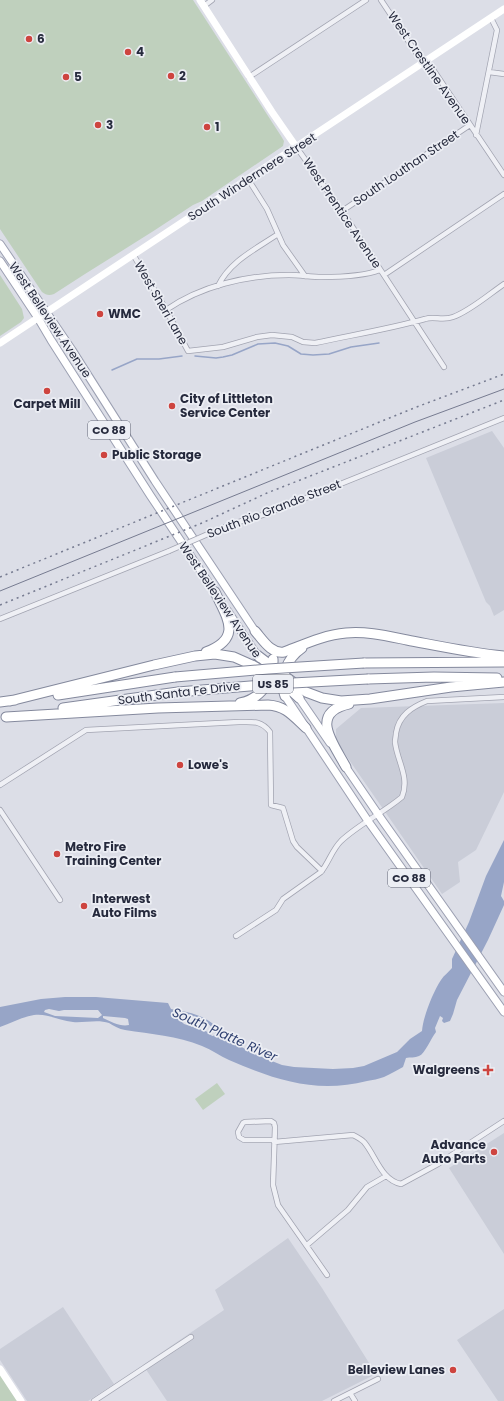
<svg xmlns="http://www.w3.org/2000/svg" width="504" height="1401" font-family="Poppins,sans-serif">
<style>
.built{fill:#cacdd8}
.green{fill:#bfd0bd}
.water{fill:#97a5c7;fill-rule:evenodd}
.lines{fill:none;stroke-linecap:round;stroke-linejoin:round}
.stream{stroke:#97a5c7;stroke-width:1.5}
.street-casing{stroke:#a2a4b1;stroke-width:6}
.primary-casing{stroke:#9ca0b2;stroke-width:9}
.highway-casing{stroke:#84899d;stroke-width:11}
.street{stroke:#eff0f5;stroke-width:4.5}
.secondary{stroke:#fff;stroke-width:7}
.primary{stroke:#fff;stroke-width:7}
.highway{stroke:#fff;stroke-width:9}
.tram{stroke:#767b90;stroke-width:1}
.rail{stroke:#767b90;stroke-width:1.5;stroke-dasharray:2 4;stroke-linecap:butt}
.street-bridge-casing{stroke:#a2a4b1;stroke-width:6;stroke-linecap:butt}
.highway-bridge-casing{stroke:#84899d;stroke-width:11;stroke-linecap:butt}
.street-bridge{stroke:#eff0f5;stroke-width:4.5}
.highway-bridge{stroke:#fff;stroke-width:9}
.poi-dot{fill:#ce443f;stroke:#eceef4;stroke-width:1.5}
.labels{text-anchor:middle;stroke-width:3.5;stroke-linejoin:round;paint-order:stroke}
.shield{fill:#eceef4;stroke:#616574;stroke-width:1}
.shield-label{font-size:11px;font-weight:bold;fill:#262a3d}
.poi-label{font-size:12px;font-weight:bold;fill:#262a3d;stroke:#eceef4;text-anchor:start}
.street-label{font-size:12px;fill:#262a3d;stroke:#eceef4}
.water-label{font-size:13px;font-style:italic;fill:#304171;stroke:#eceef4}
</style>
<rect width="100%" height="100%" fill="#dcdee7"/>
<path class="built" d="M492,431L504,448V610L494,616L490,606L486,602L426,458Z
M504,703V792L476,850L458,862L460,882L442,894L336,741V729L361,708Z
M504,1133V1254L449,1168Z
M288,1238L322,1288L376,1374L322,1401H167L143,1365L224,1310L215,1290Z
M63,1307L114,1384L88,1401H27L0,1360V1349Z
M504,1309V1401H498L457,1340Z"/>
<path class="green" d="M0,0H193L281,136L284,141L283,146L202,201L193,205C147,236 100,264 54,294C49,296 46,295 42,292L0,229Z
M0,275L22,309L24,318L21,322L0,336Z
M217,1083L225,1094L203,1110L195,1099Z
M0,1369L21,1401H0Z"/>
<path class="water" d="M504,840V882L501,896L504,901V905L488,940L457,1000L453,1014L450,1021L444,1023L442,1021L443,1018L440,1016L435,1028L436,1032C431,1038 425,1054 419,1056C415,1058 410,1057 406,1058L403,1067C397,1070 391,1074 384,1077C379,1079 372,1080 367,1081C316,1094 275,1080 229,1060C220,1056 212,1050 202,1046C177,1036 151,1034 125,1030C119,1029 114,1026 109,1023C98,1019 84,1023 73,1022C60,1021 47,1013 34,1015C22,1017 11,1023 0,1027V1007L41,999L65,997H96L168,1003L171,1009C188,1012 214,1016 220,1035L254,1054L282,1065L294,1067L333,1069L353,1068L364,1066L397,1052L410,1039L422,1031C423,1017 433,992 441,980C444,975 449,972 452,968V959L469,922L486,876ZM49,1009L59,1011L64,1010H98L102,1015L98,1018L55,1016L44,1012L45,1010ZM184,1013C202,1019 207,1019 217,1035L212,1036L208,1032L184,1024L174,1014ZM103,1016L125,1018L128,1019L129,1025C121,1027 111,1022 103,1018Z"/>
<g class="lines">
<path class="stream" d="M195,356L216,358L223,357L232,355L258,344L275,343L288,346L301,354L313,355L329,354L351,347L379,343
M112,370L137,359H159L182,356"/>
<defs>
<path id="street" d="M381,0L419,57L432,68L504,175
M204,6L212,0
M489,72L504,74
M249,77L366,0
M476,135L497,30L491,18
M297,148L342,211L444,367
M248,179L267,209L283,245L305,276
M342,211L470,125
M134,256L164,306L188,351L223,347L257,337L272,335L292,337L303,342L315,343C352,335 389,329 425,319C434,316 443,321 453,317C470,311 488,295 504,284
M384,275L504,194
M218,286C230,261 256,249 278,234
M166,310C201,286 246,275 289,275C300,275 311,277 322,277C340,277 364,276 380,270
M208,534L232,524L266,514L504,418
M0,619L169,551
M0,785L86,730L239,722C252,722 261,720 270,732L271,805L283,808L293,841L297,847L322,871
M0,810L60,900
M236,936L276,910L283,899L321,872C329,862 332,850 341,841C359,824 383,813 402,797C410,777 397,761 395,742C395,739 396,736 396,733C399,715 412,707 427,701L504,697
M274,1140H244L239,1137L238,1132L243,1123L245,1122L271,1121L274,1123L275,1127L273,1185L278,1205L327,1275
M274,1142L353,1135C357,1137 361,1139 364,1142C376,1156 381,1180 401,1184L438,1164L504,1121
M307,1245L348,1210L367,1187L386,1176
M350,1393L355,1401
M94,1401L191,1337
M334,1401L378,1379"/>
<path id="primary" d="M0,244L72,350L155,481L257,634
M0,261L38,318L51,340L150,495L218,597
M227,610L259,658
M283,693L368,821L504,1012
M297,695L330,743
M343,763L382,820L504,992"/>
<path id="highway" d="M255,631C263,640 271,654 284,652C305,644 324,635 346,633C366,631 387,636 407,640C439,646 471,653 504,656
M206,652C243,638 227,618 215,592
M257,655L306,692L322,698L341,701L370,699L451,687L504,682
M364,663L504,662
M368,679L434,677L497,678
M58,695L175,677
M285,696C280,677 286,659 302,648
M10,701L154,665L195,656L215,654L234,657L252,665L283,683L299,698
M0,702L15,700
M240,703C261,699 274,680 273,659
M63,708L178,692
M6,717L158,708L268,705C286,706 293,716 306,728
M346,767C334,744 308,713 349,704"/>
</defs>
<use href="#street" class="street-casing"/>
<use href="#primary" class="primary-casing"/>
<use href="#highway" class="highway-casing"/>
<use href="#street" class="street"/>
<path class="secondary" d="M200,0L272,112L297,148
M0,343L504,9
M0,1369L21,1401"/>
<use href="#primary" class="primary"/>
<use href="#highway" class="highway"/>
<path class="tram" d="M0,591L415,422L504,389"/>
<path class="rail" d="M0,577L414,408L504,374
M0,605L202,523L267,493L504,400"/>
<defs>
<path id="street-bridge" d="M169,551L208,534"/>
<path id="highway-bridge" d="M175,677L268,669L364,663
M178,692L274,684L368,679"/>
</defs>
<use href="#street-bridge" class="street-bridge-casing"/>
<use href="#highway-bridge" class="highway-bridge-casing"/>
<use href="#street-bridge" class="street-bridge"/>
<use href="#highway-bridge" class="highway-bridge"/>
</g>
<g class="poi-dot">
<circle cx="29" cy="39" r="4"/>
<circle cx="128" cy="52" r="4"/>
<circle cx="171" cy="76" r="4"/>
<circle cx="66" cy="77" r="4"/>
<circle cx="98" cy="125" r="4"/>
<circle cx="207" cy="127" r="4"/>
<circle cx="100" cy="314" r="4"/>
<circle cx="47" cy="391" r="4"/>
<circle cx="172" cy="406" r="4"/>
<circle cx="104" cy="455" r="4"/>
<circle cx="180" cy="765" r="4"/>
<circle cx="57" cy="854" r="4"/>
<circle cx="84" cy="906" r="4"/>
<path d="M486 1064h4v4h4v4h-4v4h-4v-4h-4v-4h4z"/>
<circle cx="494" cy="1152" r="4"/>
<circle cx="453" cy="1370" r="4"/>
</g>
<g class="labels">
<g class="shield">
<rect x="88" y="421" width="42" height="18" rx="3"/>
<rect x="253" y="675" width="40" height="18" rx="3"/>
<rect x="388" y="869" width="42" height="18" rx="3"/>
</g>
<g class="shield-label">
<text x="109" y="434">CO 88</text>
<text x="273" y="688">US 85</text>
<text x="409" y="882">CO 88</text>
</g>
<g class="poi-label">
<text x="37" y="43">6</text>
<text x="136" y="56">4</text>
<text x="179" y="80">2</text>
<text x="74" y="81">5</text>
<text x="106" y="129">3</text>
<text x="215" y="131">1</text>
<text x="108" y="318">WMC</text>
<text x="180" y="403">City of Littleton<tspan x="180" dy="14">Service Center</tspan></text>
<text x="47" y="408" text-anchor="middle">Carpet Mill</text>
<text x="112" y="459">Public Storage</text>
<text x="188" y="769">Lowe's</text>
<text x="65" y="851">Metro Fire<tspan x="65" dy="14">Training Center</tspan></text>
<text x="92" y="903">Interwest<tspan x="92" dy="14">Auto Films</tspan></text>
<text x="480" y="1074" text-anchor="end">Walgreens</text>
<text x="486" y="1149" text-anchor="end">Advance<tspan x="486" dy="14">Auto Parts</tspan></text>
<text x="445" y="1374" text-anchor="end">Belleview Lanes</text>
</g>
<g class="street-label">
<text transform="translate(429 68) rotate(55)" y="4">West Crestline Avenue</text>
<text transform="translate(406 168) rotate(-34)" y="4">South Louthan Street</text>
<text transform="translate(252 177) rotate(-33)" y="4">South Windermere Street</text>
<text transform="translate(342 213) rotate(56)" y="4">West Prentice Avenue</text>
<text transform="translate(161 303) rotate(60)" y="4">West Sheri Lane</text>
<text transform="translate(50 320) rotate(56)" y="4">West Belleview Avenue</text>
<text transform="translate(274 509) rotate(-21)" y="4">South Rio Grande Street</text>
<text transform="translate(220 600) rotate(56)" y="4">West Belleview Avenue</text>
<text transform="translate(179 693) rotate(-7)" y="4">South Santa Fe Drive</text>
</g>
<g class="water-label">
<text transform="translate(225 1034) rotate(24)" y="5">South Platte River</text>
</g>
</g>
</svg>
